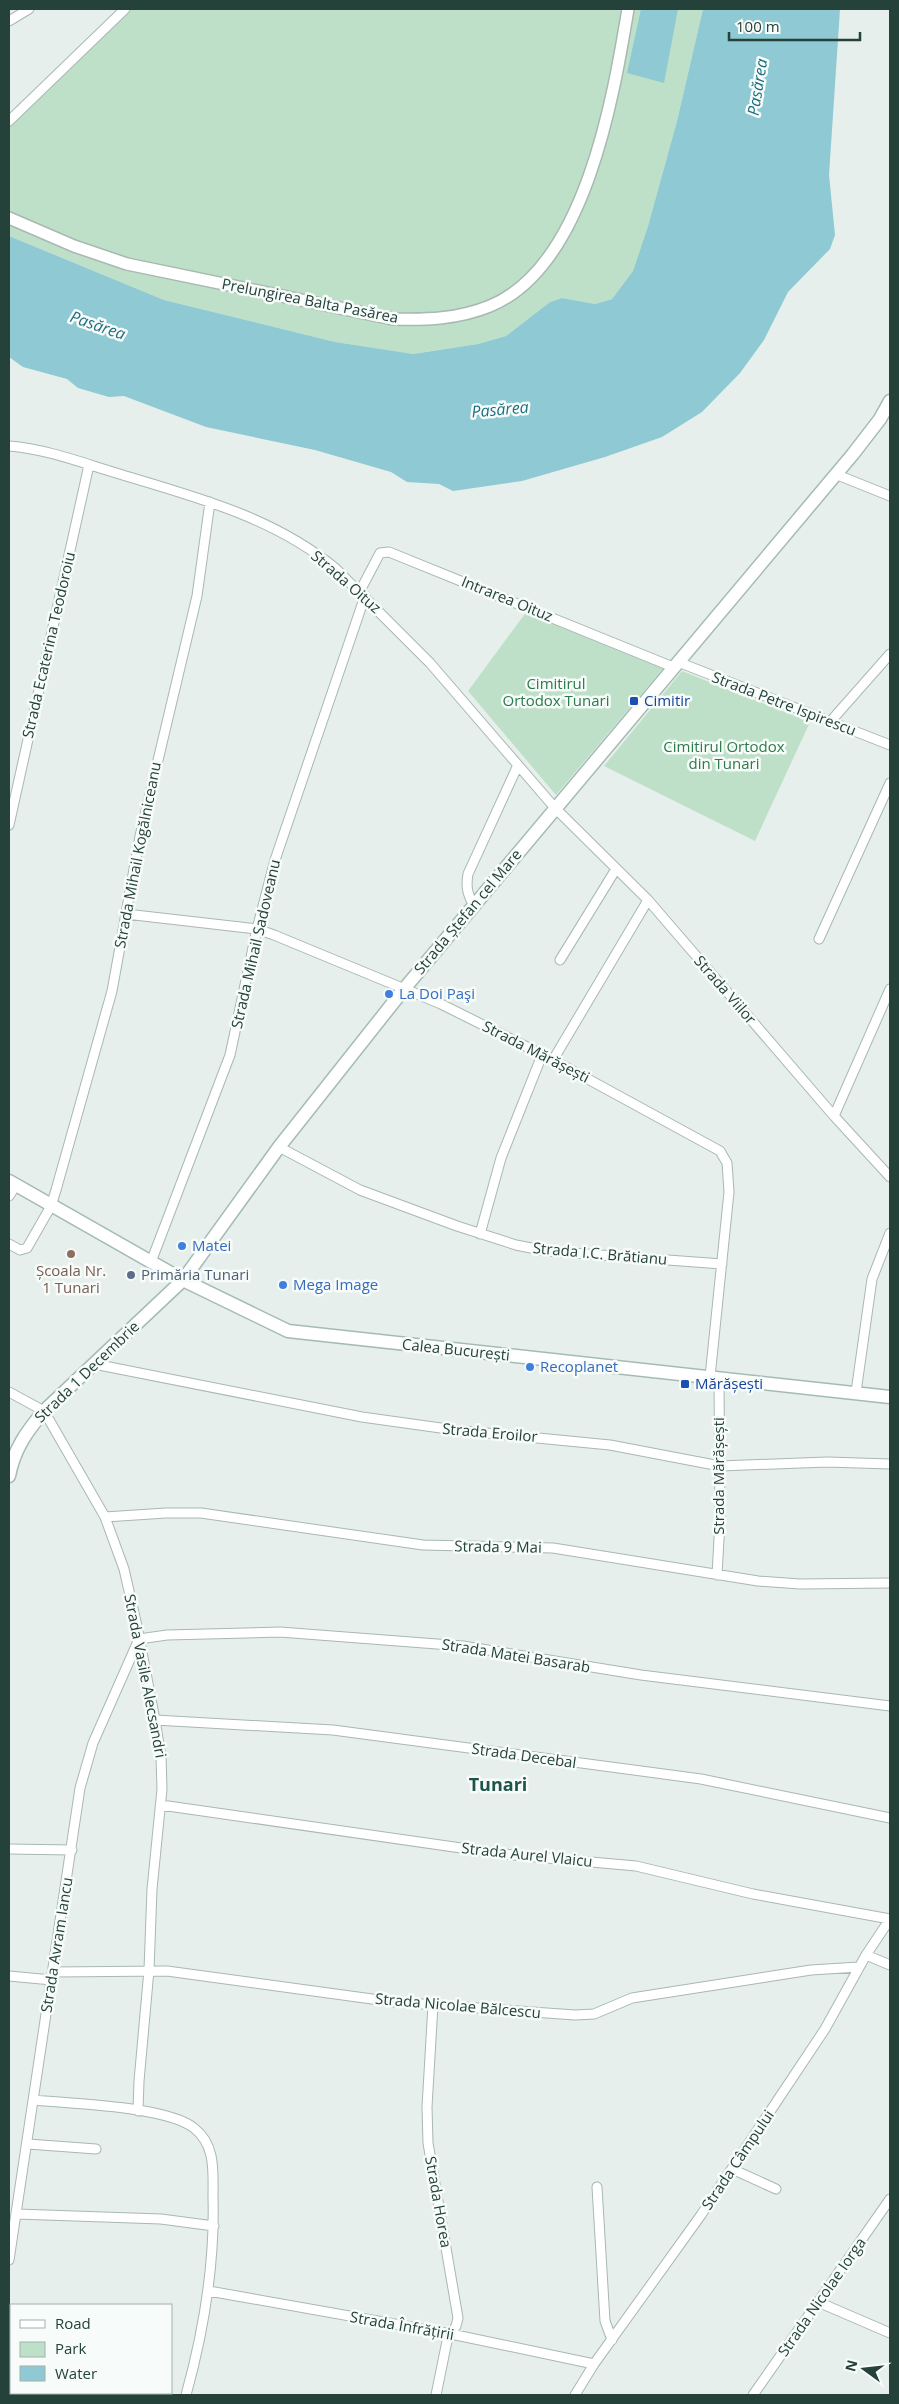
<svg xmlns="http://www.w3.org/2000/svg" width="899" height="2404" font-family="'Open Sans',sans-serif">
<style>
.green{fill:#bfe0c8}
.water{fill:#8ec9d4}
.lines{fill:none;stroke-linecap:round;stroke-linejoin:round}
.minor-casing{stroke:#a8b8b2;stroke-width:11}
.tertiary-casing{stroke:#a8b8b2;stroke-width:14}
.secondary-casing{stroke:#a4bbb3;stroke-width:15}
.minor{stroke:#fff;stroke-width:9}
.tertiary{stroke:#fff;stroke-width:11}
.secondary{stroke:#fff;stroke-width:12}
.transit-dot{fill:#1a4fb4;stroke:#f7fbf9;stroke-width:2}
.shop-dot{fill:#3f7fe0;stroke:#f7fbf9;stroke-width:2}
.education-dot{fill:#8d6e63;stroke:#f7fbf9;stroke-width:2}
.service-dot{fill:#5c6f8a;stroke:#f7fbf9;stroke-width:2}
.labels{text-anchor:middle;stroke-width:5;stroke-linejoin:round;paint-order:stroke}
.street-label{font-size:15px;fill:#24423a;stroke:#f7fbf9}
.park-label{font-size:15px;fill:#2d7a4b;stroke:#f7fbf9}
.transit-label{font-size:15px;fill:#164399;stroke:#f7fbf9;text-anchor:start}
.shop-label{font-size:15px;fill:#366cbe;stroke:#f7fbf9;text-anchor:start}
.education-label{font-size:15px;fill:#785e54;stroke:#f7fbf9}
.service-label{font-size:15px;fill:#4e5e75;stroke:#f7fbf9;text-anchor:start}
.water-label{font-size:16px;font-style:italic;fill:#1c6f80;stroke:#f7fbf9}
.quarter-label{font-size:18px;font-weight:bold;fill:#1f5548;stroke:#f7fbf9}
</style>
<rect width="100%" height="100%" fill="#e6efeb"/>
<path class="green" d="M130,9H703L677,121L648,226L633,271L612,299L595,304L562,298L550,302L506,336L478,344L412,354L335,342L164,300L9,236V127Z
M527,611L665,666L556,795L468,691Z
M682,671L810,722L755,841L604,766Z"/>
<path class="water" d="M641,9H678L664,83L627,73Z
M703,9H840L829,175L835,235L830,249L788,292L764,340L740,373L702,412L662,437L605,457L522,481L453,491L439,484L407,482L391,472L315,450L206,427L124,396L109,397L78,388L67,379L23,367L9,357V236L164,300L335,342L413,354L478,344L506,336L550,302L562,298L595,304L612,299L633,271L648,226L677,121Z"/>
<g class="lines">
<defs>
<path id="minor" d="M9,21L29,9
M9,121L125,9
M9,446C46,449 80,462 116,473C192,496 272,516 335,568L430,663L555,808L648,900L834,1116L890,1177
M835,474L890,496
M360,591L380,553L389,552L673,667
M678,662L890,745
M830,722L890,654
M9,825L89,465
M473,904C467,893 466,886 468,874L518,765
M126,914L257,929L274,935L441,1004L553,1060L720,1151L727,1163L729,1192L710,1377
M819,939L890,783
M560,960L616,869
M553,1060L648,900
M834,1116L890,989
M279,1147L360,1190L457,1226L516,1245L546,1251L722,1264
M9,1196L16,1185
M480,1234L501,1158L542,1055
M9,1244L20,1250L27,1248L51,1206L56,1190L112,991L140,836L197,596L210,502
M151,1262L230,1055L257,929L275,860L365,596
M94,1364L362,1417L455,1430L610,1445L720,1466L827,1462L890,1464
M9,1392L44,1411L105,1517L124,1569L137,1626L155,1720L161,1757L162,1789L152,1889L149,1970L139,2081L138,2111
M856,1392L872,1279L890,1233
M105,1517L166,1513H201L423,1545L553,1548L758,1581L800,1584L890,1583
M717,1575L720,1521L719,1378
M155,1720L333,1730L701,1779L890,1818
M161,1805L503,1854L636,1866L753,1894L890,1919
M9,1849L72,1850
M866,1955L890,1965
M53,1972L167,1971L394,2002L575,2015L594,2014L632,1998L811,1970L859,1967
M9,1976L52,1980
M433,2005L427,2107L428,2143L458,2318L456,2326L447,2341L436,2395
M34,2100C72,2104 166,2106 194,2128C216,2145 213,2172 213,2197C215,2266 204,2330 186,2395
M28,2144L96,2149
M732,2169L776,2189
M597,2187L605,2321L612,2340
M17,2214L161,2219L214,2226
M9,2260L80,1788L93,1743L139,1639L167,1635L280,1632L463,1646L641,1675L890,1706
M209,2291L451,2334L594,2364
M818,2302L890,2333
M575,2395L594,2364L701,2215L825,2029L866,1955L890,1919
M753,2395L890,2199"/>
<path id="tertiary" d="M9,218L74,246L127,264L393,319C427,320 458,319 490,306C585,267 613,99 628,9"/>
<path id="secondary" d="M9,1181L183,1280L288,1331L890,1397
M9,1476C14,1449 27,1431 44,1411L183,1280L279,1147L404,989L853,454L880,419L890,401"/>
</defs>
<use href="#minor" class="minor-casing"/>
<use href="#tertiary" class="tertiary-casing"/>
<use href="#secondary" class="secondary-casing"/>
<use href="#minor" class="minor"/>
<use href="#tertiary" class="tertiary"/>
<use href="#secondary" class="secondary"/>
</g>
<g class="transit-dot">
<rect x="629" y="696" width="10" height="10" rx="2.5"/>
<rect x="680" y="1379" width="10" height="10" rx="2.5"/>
</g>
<g class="shop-dot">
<circle cx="389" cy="994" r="5"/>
<circle cx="182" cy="1246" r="5"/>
<circle cx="283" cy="1285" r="5"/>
<circle cx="530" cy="1367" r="5"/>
</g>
<circle class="education-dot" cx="71" cy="1254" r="5"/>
<circle class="service-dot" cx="131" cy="1275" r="5"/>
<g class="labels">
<g class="street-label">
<text transform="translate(310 301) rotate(11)" y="5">Prelungirea Balta Pasărea</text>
<text transform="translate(346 582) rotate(41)" y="5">Strada Oituz</text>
<text transform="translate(507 599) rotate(22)" y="5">Intrarea Oituz</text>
<text transform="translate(49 645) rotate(-77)" y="5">Strada Ecaterina Teodoroiu</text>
<text transform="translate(784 704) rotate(21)" y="5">Strada Petre Ispirescu</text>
<text transform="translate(138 855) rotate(-79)" y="5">Strada Mihail Kogălniceanu</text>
<text transform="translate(468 912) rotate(-50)" y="5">Strada Ștefan cel Mare</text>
<text transform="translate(256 944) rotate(-77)" y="5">Strada Mihail Sadoveanu</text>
<text transform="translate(725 990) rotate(49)" y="5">Strada Viilor</text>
<text transform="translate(536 1052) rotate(27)" y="5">Strada Mărășești</text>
<text transform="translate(600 1254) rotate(5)" y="5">Strada I.C. Brătianu</text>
<text transform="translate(456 1350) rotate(6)" y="5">Calea București</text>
<text transform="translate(87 1372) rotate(-44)" y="5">Strada 1 Decembrie</text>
<text transform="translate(490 1433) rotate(5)" y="5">Strada Eroilor</text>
<text transform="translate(719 1476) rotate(-90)" y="5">Strada Mărășești</text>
<text transform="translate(498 1547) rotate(1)" y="5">Strada 9 Mai</text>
<text transform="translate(516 1656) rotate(9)" y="5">Strada Matei Basarab</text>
<text transform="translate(145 1676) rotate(79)" y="5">Strada Vasile Alecsandri</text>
<text transform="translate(524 1756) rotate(8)" y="5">Strada Decebal</text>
<text transform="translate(527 1855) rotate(6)" y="5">Strada Aurel Vlaicu</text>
<text transform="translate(57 1945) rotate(-81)" y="5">Strada Avram Iancu</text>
<text transform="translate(458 2006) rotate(5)" y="5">Strada Nicolae Bălcescu</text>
<text transform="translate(738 2160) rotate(-56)" y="5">Strada Câmpului</text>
<text transform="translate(438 2202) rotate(80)" y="5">Strada Horea</text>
<text transform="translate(822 2297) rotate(-55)" y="5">Strada Nicolae Iorga</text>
<text transform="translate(402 2326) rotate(10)" y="5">Strada Înfrățirii</text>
</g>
<g class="park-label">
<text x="556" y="689">Cimitirul<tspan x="556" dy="17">Ortodox Tunari</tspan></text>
<text x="724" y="752">Cimitirul Ortodox<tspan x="724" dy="17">din Tunari</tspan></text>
</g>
<g class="transit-label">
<text x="644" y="706">Cimitir</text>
<text x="695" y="1389">Mărășești</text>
</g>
<g class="shop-label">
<text x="399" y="999">La Doi Paşi</text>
<text x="192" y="1251">Matei</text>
<text x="293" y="1290">Mega Image</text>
<text x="540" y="1372">Recoplanet</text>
</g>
<g class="education-label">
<text x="71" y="1276">Școala Nr.<tspan x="71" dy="17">1 Tunari</tspan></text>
</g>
<g class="service-label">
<text x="141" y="1280">Primăria Tunari</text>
</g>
<g class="water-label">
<text transform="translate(757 87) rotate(-81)" y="6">Pasărea</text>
<text transform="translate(98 325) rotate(19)" y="6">Pasărea</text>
<text transform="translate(500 409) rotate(-5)" y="6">Pasărea</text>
</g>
<g class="quarter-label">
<text x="498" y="1791">Tunari</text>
</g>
</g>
<rect width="899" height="2404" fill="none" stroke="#24423a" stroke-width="20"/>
<rect x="10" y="2304" width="162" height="90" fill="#f7fbf9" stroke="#a3b1ad"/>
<rect x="20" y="2320" width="25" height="8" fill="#ffffff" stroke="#a3b1ad"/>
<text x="55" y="2329" font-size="15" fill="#24423a">Road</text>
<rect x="20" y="2342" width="25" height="15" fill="#bfe0c8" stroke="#a3b1ad"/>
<text x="55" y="2354" font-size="15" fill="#24423a">Park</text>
<rect x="20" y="2366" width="25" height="15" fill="#8ec9d4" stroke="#a3b1ad"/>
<text x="55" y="2379" font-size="15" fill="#24423a">Water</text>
<g transform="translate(864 2369) rotate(285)" stroke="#f7fbf9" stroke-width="4" paint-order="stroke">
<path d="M0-4L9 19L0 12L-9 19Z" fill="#24423a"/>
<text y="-8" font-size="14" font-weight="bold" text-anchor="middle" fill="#24423a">N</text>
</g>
<path d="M729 32v8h131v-8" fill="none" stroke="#24423a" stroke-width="2.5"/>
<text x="736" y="32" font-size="15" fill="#24423a" stroke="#f7fbf9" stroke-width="4" paint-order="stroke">100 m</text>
</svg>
